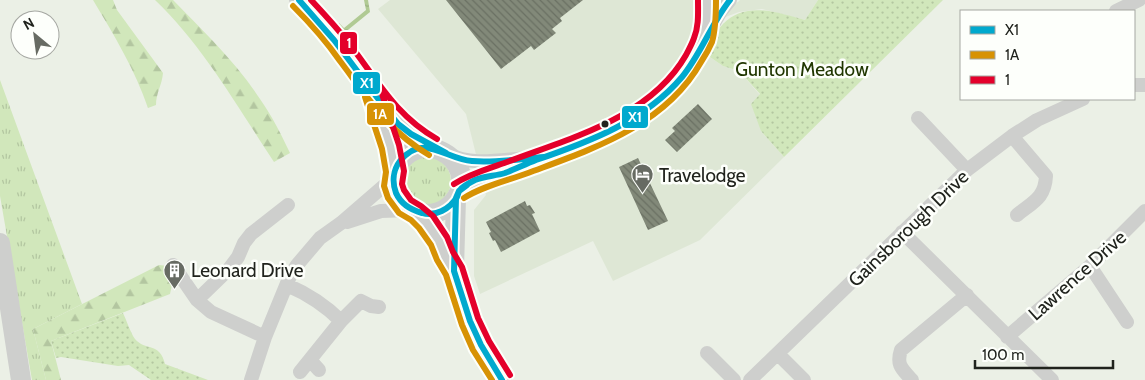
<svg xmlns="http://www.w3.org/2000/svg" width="1145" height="380" font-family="Cabin,sans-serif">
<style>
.built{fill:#dee7d5}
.grass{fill:url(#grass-tufts)}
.forest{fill:url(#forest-firs)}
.park{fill:url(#park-dots)}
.water{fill:url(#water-ripples)}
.building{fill:url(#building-back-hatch)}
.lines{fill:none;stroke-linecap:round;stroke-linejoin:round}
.minor{stroke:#cecfcd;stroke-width:14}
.highway{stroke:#cecfcd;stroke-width:20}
.bus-1-casing{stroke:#fdfffb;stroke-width:10}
.bus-2-casing{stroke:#fdfffb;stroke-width:10}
.bus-3-casing{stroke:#fdfffb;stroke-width:10}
.bus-1{stroke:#00a9ce;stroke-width:6}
.bus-2{stroke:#d79204;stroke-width:6}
.bus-3{stroke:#e4002b;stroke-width:6}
.bus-dot{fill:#20231d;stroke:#fdfffb;stroke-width:2}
.labels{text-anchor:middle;stroke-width:5;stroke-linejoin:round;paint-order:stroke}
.park-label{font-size:19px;fill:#203600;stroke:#fdfffb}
.poi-label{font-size:19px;fill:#20231d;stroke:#fdfffb;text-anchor:start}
.street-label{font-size:19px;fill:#20231d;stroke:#fdfffb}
.line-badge{stroke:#fdfffb;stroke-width:2}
.badge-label{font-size:14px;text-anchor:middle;font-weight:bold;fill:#fff}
</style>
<defs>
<pattern id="grass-tufts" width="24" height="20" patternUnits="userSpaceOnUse" patternTransform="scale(1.25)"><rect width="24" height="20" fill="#d1e7bb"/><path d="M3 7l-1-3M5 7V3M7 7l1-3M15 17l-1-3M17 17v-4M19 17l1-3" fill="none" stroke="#b3c6a0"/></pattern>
<pattern id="forest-firs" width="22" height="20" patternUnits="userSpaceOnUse" patternTransform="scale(1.25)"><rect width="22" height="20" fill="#d1e7bb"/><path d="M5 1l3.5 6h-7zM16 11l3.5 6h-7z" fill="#b3c6a0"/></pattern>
<pattern id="park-dots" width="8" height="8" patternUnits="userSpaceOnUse" patternTransform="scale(1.25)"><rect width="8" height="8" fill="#d1e7bb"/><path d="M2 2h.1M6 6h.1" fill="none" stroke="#b3c6a0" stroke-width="1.8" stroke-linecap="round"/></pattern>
<pattern id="water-ripples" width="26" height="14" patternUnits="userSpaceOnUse" patternTransform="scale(1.25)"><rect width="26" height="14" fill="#b0ca93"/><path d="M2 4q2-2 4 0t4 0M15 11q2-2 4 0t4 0" fill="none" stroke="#97ad7e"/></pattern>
<pattern id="building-back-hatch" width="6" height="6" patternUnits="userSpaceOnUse" patternTransform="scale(1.25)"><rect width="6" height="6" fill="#828979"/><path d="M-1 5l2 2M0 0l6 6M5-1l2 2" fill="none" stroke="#6a7063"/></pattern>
</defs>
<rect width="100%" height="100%" fill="#ebf0e6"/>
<path class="built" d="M390,0H695L693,22L738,2L740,0H818L805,20L762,9L739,12L693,29L683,54L662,83L632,104L642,124L664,109L678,97L689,84L707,55L723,66L739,71L760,95L761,131L784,157L700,240L613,281L593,241L480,294L474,276V210L486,195L466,114L378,9Z"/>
<path class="grass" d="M0,80L82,304L33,329L46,380H32L0,196Z
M403 181a24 24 0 1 1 48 0a24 24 0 1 1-48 0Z"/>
<path class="forest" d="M93,0H113L117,10L163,73C162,85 156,93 156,105L148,108C135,70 114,35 93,0Z
M155,0H173C203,31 236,62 260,99C272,116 281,134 290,153L274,162C237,106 203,46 155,0Z
M159,265L168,266L174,276L170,294L51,341L61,380H46L33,329Z"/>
<path class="park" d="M818,0H943L784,157L761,131L751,104L760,94L739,71L723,66L707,55C711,45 715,32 723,24C746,0 778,13 805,20Z
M123,313C127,321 130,332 135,339C145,351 160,342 165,364L208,380H151L129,365L118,366L61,357L56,358L51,341Z"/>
<path class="water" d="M364,0H368L370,12L343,34L336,25L339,23L344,28L366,10Z"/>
<path class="building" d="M446,0H583L560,18L562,21L552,29L556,33L534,50L531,46L501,69Z
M698,104L712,119L677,152L665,140L675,131L672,128Z
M638,158L668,221L648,230L619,167Z
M525,201L527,206L530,205L535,213L532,214L540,231L501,252L495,240L493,241L489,233L491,232L486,222Z"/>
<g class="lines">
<path class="minor" d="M1116,11L1139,0
M704,34L707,0
M1134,85H1145
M918,118L967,170
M1012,136L1046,176C1045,198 1033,202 1017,215
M448,154C472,167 504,159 530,158
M459,191L471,182L482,177L502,173L560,153L588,142L637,117L663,96L683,76L721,11L730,0
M347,222L381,211L410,210
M902,232L1052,380
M173,265L197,300L211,312L265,337
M1090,266L1127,322
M287,285C308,294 325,305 341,321
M197,300L229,269L238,257L244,243L251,234L288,205
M1007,337L1090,266L1145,211
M707,353L734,380
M778,354L804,380
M310,360L319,370
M300,372L341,321L361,301L371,306L379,307
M251,380L265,337L290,276L297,265L320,238L341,223L393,178
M750,380L967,170L1012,136L1037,120L1083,99
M912,380C902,369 896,365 901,350L967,295"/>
<path class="highway" d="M299,0C319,20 337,41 353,63C370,86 384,110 404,129C412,136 423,144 433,148C443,151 451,155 457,165C472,191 446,220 418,213C379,205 387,146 433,147
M375,99L390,147L395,172
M416,213L426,222L439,241L445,256L454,271L470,321L481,345L502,380
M0,243L21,380
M454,269L456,198"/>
<defs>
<path id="bus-1" d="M299,0L334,40L385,108L398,124L411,134L446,153
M544,157C520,159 496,163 472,161C445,159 423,132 400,161C393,170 392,182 396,193C401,204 411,210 422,213C435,217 450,209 457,197C458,195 458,192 460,190C463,186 471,182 475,180C485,176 495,176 505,173C515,169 526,164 536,160C589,142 645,121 682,77C701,54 711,24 730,0
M467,185L459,191L456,198L454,271L470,321L481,345L502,380"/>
<path id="bus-2" d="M293,6C310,23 326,41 340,61C368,98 388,131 429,155
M365,97L382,149L386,172L384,186L388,198L399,213L411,220L419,228L431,245L437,260L446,275L462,325L473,350L492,380
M464,198C483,186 506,181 528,173C592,149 665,126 701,62C705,56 709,49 712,42C716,28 716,14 716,0"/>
<path id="bus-3" d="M311,0C326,16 341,32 354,50C380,85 398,117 437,139
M381,91L399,145L404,171L402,184L404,190L411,200L421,206L433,216L447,237L453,252L462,267L478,318L489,341L510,375
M454,184C471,173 488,169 507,162C570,138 650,118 686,55C689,49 692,44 694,38C699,26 698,13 698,0"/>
</defs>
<use href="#bus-1" class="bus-1-casing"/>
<use href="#bus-2" class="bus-2-casing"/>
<use href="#bus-3" class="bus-3-casing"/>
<use href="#bus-1" class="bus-1"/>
<use href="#bus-2" class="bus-2"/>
<use href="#bus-3" class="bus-3"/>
</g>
<defs>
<symbol id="hotel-pin" viewBox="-11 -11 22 30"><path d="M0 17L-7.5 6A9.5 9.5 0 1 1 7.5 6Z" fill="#676b63" stroke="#fdfffb"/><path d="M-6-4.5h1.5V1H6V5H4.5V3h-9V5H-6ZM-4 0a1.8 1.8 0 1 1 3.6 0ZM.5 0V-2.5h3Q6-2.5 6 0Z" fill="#fff"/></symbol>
<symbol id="building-pin" viewBox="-11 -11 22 30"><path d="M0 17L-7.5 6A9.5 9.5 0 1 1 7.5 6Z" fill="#676b63" stroke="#fdfffb"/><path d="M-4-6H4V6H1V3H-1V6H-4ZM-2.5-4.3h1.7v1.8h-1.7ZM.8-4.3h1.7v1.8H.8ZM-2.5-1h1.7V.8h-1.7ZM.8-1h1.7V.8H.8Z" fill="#fff"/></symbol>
</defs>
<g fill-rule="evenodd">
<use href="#hotel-pin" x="630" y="162" width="25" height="34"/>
<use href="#building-pin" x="162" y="258" width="25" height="34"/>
</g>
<circle class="bus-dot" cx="605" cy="124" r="4.5"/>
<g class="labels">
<g class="park-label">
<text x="802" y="76">Gunton Meadow</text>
</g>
<g class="poi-label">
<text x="659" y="182">Travelodge</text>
<text x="191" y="277">Leonard Drive</text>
</g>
<g class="street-label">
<text transform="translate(908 228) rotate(-44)" y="7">Gainsborough Drive</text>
<text transform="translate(1077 275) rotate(-42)" y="7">Lawrence Drive</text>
</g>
</g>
<g class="line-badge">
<rect x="339" y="31" width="19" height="24" rx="5" fill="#e4002b"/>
<rect x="352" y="71" width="29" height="24" rx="5" fill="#00a9ce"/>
<rect x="366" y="102" width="29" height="24" rx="5" fill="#d79204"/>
<rect x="621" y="105" width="28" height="24" rx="5" fill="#00a9ce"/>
</g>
<g class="badge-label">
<text x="349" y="48">1</text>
<text x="367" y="88">X1</text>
<text x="380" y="119">1A</text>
<text x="635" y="122">X1</text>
</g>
<rect x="960" y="10" width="175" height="90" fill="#fdfffb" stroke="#a5a7a2"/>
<rect x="970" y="26" width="25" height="8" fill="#00a9ce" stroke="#a5a7a2"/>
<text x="1005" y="35" font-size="15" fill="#20231d">X1</text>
<rect x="970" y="51" width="25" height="8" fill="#d79204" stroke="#a5a7a2"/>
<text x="1005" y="60" font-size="15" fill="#20231d">1A</text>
<rect x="970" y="76" width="25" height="8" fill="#e4002b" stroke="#a5a7a2"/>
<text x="1005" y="85" font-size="15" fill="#20231d">1</text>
<g transform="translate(35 35) rotate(331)"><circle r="24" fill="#fdfffb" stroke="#a5a7a2"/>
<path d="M0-4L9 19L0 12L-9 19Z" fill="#676b63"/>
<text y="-8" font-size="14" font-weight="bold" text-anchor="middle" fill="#20231d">N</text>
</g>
<path d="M975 360v8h138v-8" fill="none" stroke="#20231d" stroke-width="2.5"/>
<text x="982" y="360" font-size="15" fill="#20231d" stroke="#fdfffb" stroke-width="4" paint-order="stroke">100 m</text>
</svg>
